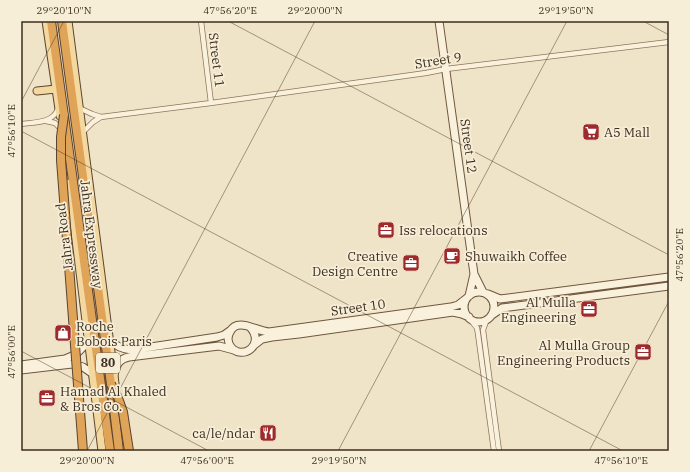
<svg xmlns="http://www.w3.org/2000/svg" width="690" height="472" font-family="'IBM Plex Serif',serif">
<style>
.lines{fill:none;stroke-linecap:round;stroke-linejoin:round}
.street-casing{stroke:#8d765c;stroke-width:6}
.secondary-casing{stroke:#6f573f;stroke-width:9}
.primary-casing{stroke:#5b4430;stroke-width:9}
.highway-casing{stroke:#5b4430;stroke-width:10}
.street{stroke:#faf1dc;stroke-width:4.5}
.secondary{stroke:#faf1dc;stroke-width:7}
.primary{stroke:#f3d9a0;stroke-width:7}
.highway{stroke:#e0a458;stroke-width:8}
.highway-bridge-casing{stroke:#5b4430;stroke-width:10;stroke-linecap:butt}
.highway-bridge{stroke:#e0a458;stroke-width:8}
.ticks{fill:none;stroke:#3d2e20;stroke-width:1;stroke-opacity:0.45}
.labels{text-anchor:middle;stroke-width:3.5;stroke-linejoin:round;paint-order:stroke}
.shield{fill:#f7eed8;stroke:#756857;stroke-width:1}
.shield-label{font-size:12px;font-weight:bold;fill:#3d2e20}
.street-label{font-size:13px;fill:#3d2e20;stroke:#f7eed8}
.poi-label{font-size:13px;fill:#3d2e20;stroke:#f7eed8;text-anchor:start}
.neatline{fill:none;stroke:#3d2e20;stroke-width:1.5}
.ticks-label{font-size:10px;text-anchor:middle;fill:#3d2e20}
</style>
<rect width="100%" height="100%" fill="#f0e4c8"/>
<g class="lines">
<defs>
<path id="street" d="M201,21L211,103
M79,108L92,114L101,117L211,103L426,73L446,69L669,42
M46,121L55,123L61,129
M21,124C34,122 52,124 58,109
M83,132L93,122L101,117
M470,319L477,328L478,334L494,451
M487,319L484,327L483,330L499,451"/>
<path id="secondary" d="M439,21L474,274L483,292
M464 307a15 15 0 1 1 30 0a15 15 0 1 1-30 0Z
M488,294L500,299L669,277
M469,296L474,274
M492,315L502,308L669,286
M250,327C266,345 242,361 231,347C228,343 227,337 230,332C237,317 256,331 269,332L451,307L458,305L467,298
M110,341C117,346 122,349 131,350L217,337L224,335L231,330
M253,346L262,339L272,337L299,334L453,312L462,314L469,317
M21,365L65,359C76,355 83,350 88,340
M21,370L72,364L83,367L93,374
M114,375C116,365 119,359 129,357L219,346L234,350"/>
<path id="primary" d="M46,21L60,116
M68,21L114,375L116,392
M37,91L56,89
M69,183L102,451"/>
<path id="highway" d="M51,21L110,451
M62,21L111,384L119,451"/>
</defs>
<use href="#street" class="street-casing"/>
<use href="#secondary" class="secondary-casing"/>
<use href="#primary" class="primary-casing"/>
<use href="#highway" class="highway-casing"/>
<use href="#street" class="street"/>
<use href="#secondary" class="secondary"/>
<use href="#primary" class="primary"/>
<use href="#highway" class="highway"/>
<defs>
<path id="highway-bridge" d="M64,115L61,137V160L83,451
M111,384L118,398L123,412L129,451"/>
</defs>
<use href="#highway-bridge" class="highway-bridge-casing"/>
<use href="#highway-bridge" class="highway-bridge"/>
</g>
<path class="ticks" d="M228,21L669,255M643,21L669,35M21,102L64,21M21,131L623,451M21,351L209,451M87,451L315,21M338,451L567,21M589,451L669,301"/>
<defs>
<symbol id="supermarket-square" viewBox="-11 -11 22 22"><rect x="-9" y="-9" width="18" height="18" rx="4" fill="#9e2a2b" stroke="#f7eed8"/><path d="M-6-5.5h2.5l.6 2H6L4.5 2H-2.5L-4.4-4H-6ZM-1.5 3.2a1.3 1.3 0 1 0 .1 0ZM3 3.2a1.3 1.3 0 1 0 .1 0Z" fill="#fff"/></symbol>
<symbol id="office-square" viewBox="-11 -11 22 22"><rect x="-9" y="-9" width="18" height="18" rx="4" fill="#9e2a2b" stroke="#f7eed8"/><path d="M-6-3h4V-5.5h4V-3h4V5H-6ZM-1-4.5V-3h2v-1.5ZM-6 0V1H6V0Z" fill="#fff"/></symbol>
<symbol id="cafe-square" viewBox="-11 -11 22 22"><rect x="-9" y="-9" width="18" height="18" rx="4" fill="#9e2a2b" stroke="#f7eed8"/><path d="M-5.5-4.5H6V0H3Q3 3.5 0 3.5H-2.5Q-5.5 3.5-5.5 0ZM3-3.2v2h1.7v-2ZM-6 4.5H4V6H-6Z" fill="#fff"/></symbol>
<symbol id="shop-square" viewBox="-11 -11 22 22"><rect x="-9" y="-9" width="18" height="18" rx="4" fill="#9e2a2b" stroke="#f7eed8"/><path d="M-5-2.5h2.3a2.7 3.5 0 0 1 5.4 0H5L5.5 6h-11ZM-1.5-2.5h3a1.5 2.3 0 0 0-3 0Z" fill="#fff"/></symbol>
<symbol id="restaurant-square" viewBox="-11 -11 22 22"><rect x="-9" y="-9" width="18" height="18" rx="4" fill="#9e2a2b" stroke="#f7eed8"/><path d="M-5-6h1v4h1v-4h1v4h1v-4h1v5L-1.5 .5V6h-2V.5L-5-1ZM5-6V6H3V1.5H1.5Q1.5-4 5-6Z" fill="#fff"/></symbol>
</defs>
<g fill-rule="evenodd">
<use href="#supermarket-square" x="581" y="122" width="20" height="20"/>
<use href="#office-square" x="376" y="220" width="20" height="20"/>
<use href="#cafe-square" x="442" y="246" width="20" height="20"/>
<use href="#office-square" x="401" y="253" width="20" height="20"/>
<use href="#office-square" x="579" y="299" width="20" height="20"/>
<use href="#shop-square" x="53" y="323" width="20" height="20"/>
<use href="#office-square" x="633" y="342" width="20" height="20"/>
<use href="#office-square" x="37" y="388" width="20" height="20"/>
<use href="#restaurant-square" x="258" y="423" width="20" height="20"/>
</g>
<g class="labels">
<rect class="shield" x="96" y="353" width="24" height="20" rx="3"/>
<g class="shield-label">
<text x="108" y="367">80</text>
</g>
<g class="street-label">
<text transform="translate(217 60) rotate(83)" y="5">Street 11</text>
<text transform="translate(438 60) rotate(-9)" y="5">Street 9</text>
<text transform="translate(469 146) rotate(82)" y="5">Street 12</text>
<text transform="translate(92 234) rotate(83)" y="5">Jahra Expressway</text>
<text transform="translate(64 237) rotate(-97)" y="5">Jahra Road</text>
<text transform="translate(358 307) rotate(-8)" y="5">Street 10</text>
</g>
<g class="poi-label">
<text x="604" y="137">A5 Mall</text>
<text x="399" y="235">Iss relocations</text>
<text x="398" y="261" text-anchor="end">Creative<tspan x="398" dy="15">Design Centre</tspan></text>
<text x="465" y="261">Shuwaikh Coffee</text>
<text x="576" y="307" text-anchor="end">Al Mulla<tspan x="576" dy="15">Engineering</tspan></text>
<text x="76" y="331">Roche<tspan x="76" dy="15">Bobois Paris</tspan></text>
<text x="630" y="350" text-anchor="end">Al Mulla Group<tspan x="630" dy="15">Engineering Products</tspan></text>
<text x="60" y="396">Hamad Al Khaled<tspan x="60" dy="15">&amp; Bros Co.</tspan></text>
<text x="255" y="438" text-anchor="end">ca/le/ndar</text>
</g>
</g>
<rect width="690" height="472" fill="none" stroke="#f7eed8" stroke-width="44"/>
<rect x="22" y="22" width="646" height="428" class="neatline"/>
<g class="ticks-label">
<text x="64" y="14">29°20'10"N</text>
<text x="230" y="14">47°56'20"E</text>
<text x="315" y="14">29°20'00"N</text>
<text x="566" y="14">29°19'50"N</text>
<text transform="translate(11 131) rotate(-90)" y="4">47°56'10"E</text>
<text transform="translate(679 255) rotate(-90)" y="4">47°56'20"E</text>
<text transform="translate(11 352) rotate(-90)" y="4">47°56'00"E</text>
<text x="87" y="464">29°20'00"N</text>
<text x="207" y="464">47°56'00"E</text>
<text x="339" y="464">29°19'50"N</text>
<text x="621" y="464">47°56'10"E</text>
</g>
</svg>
